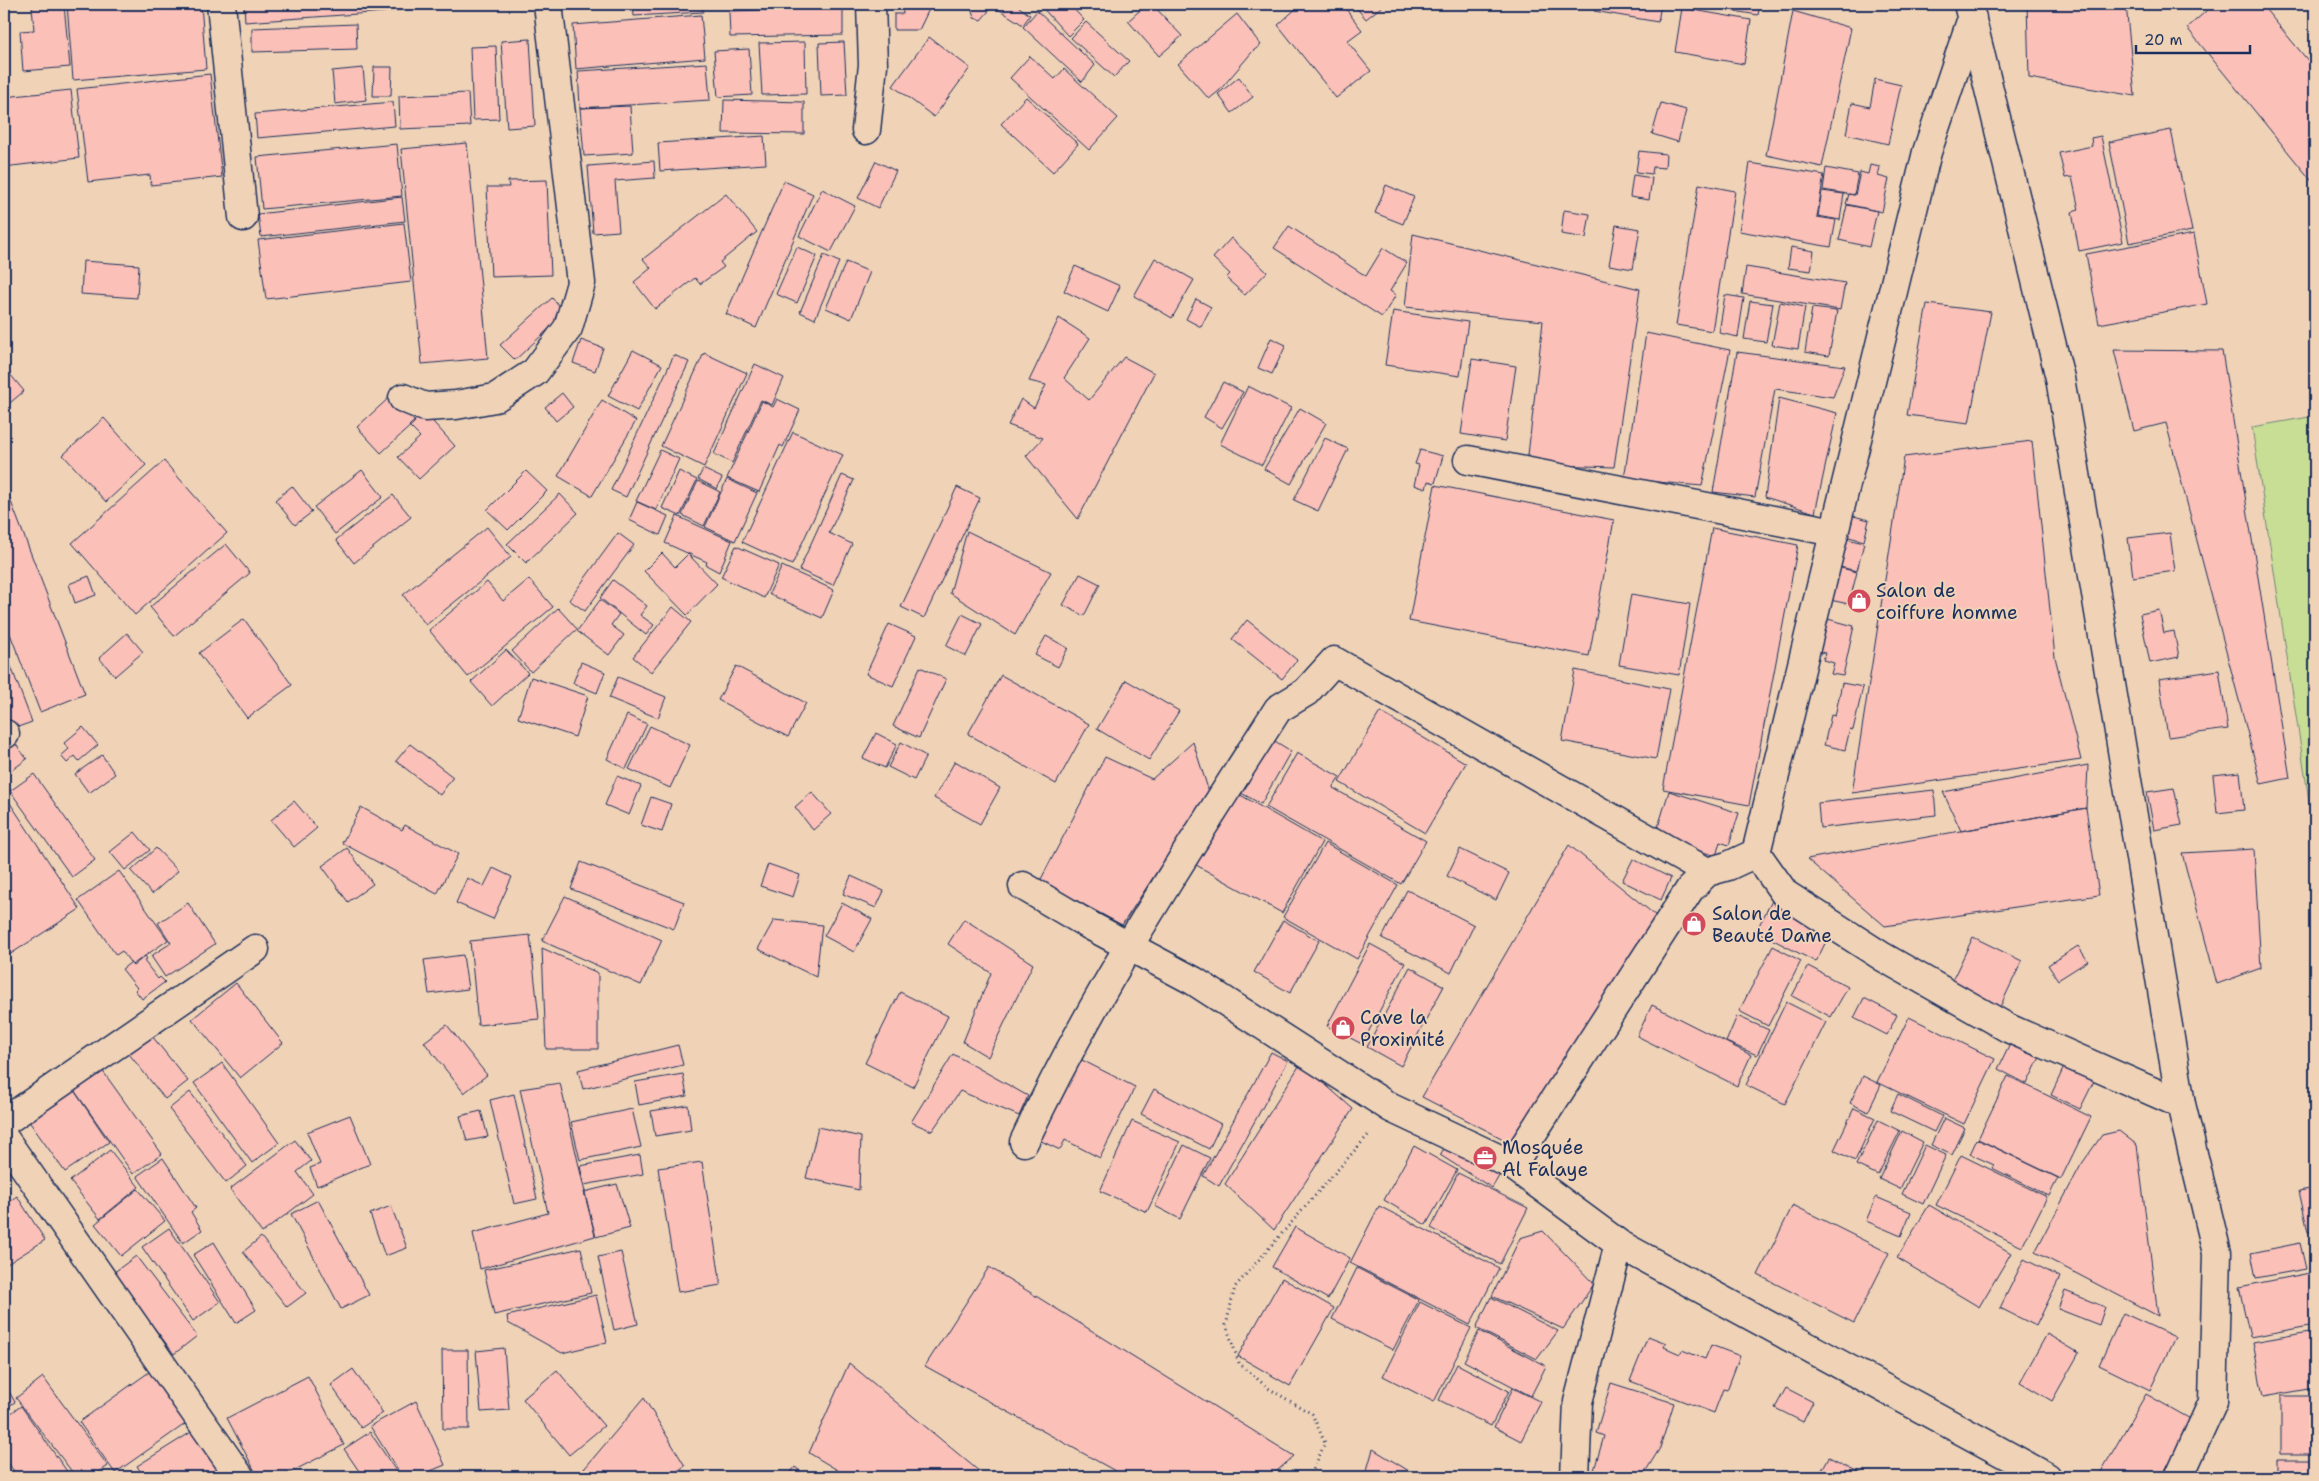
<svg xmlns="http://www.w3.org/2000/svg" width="2319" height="1481" font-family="'Shantell Sans',sans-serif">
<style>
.green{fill:#c7de94;stroke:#718679}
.building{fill:#fbc0b7;stroke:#1b2f5e}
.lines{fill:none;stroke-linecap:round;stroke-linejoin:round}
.street-casing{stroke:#1b2f5e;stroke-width:31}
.path{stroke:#1b2f5e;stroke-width:3;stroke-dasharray:1 4;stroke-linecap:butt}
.street{stroke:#f0d3b7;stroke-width:28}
.labels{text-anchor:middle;stroke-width:4;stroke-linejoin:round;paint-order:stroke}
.poi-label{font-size:19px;fill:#1b2f5e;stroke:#f0d3b7;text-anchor:start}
</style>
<rect width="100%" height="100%" fill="#f0d3b7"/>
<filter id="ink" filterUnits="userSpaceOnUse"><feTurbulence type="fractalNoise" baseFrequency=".02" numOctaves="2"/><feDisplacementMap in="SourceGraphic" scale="10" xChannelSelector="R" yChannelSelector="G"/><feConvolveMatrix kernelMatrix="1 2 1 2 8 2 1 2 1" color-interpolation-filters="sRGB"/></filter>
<g filter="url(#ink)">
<path class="green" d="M2315,416V840L2252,427Z"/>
<path class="building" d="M67,4H201L206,69L73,80Z
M244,4H384L385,12L245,22Z
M389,4H458L390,11Z
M633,4H702L703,12L634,16Z
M774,4H841L774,8Z
M902,4H941V5H931L919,30H894V14H903Z
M966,4H995L981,20L974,18L971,8Z
M997,4H1020L1019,7L1030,15L1023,25L995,7Z
M1039,4H1069L1084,20L1068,36Z
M1147,4H1152L1182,36L1159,56L1128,21Z
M1301,4H1342L1362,30L1347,41L1371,71L1336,98L1278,25Z
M1353,4H1385L1366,19Z
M1595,4H1661L1658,22L1594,11Z
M1691,4H1760L1758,15Z
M2027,4H2126L2135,96L2029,78Z
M2214,4H2261L2315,69V185L2187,28Z
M64,5L70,67L23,71L20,31L34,30L32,7Z
M843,8V35L730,37L729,11Z
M1682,8L1751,20L1744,64L1675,52Z
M1037,11L1095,65L1082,82L1023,27Z
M1793,11L1851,28L1822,167L1766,155Z
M1237,14L1261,45L1253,51L1219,91L1209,99L1178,64Z
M701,15L705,58L576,69L573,25Z
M1086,22L1129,61L1114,77L1071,38Z
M356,24L357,49L252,52V28Z
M929,37L970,68L934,117L893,86Z
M530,39L535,126L507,128L501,41Z
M805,42L806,94L762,95L759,43Z
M844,42L847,95L821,96L819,43Z
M496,46L499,119L473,120L470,47Z
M749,49L752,95L718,97L714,51Z
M1030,56L1055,79L1064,69L1118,118L1089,150L1010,78Z
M707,63L710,100L580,108L578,71Z
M374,67H392L391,96H373Z
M363,68L366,100L335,104L332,71Z
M210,74L222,177L151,185L150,175L88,182L77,89Z
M1239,77L1253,97L1232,113L1218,94Z
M1875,79L1901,85L1888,144L1846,134L1852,103L1870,107Z
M71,90L79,158L4,167V97Z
M468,93L470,126L400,129L399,96Z
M1026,97L1078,144L1053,172L1001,124Z
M724,100L804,102V134L723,133Z
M393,102L395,126L257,138L255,114Z
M1661,103L1686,110L1678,142L1652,134Z
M630,106L633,153L584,156L580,108Z
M2171,130L2192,231L2129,243L2109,142Z
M764,136L766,164L660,171L658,143Z
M2101,136L2123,242L2079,251L2072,212L2079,210L2072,177L2065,178L2059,153L2092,146L2091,138Z
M467,143L488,358L422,364L401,149Z
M397,144L402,196L262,209L257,157Z
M1639,151L1666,154L1665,168L1653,167L1652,174L1636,172Z
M654,161L655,178L615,181L619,231L593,233L588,166Z
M876,161L896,171L878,208L858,198Z
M1750,163L1824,175L1817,217L1836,220L1831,247L1739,231Z
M1870,165L1880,167L1878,176L1889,179L1882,212L1846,204L1849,194L1855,195L1860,172L1868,174Z
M1826,168L1858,174L1854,195L1823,190Z
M1633,175L1652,178L1649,200L1630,197Z
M547,180L551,275L491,277L487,187H509L508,181Z
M784,181L813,194L756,328L726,314Z
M1699,184L1735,191L1712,331L1676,325Z
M1386,185L1414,197L1403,224L1375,213Z
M822,189L855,206L831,252L799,236Z
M1822,191L1844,194L1840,220L1818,216Z
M726,194L757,232L720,262L724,267L700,284L695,278L655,309L634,282L651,268L643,259Z
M402,197L405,221L261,237L258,214Z
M1847,205L1877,211L1869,247L1839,240Z
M1564,210L1590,214L1586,238L1561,234Z
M404,223L411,282L266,299L258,240Z
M1616,225L1640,229L1633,269L1609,265Z
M1289,226L1366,276L1383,248L1407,263L1390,291L1396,295L1382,317L1274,248Z
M1413,234L1640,289L1614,467L1527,464L1543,321L1405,307Z
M2194,234L2207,304L2099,324L2086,254Z
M1231,238L1267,272L1245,295L1226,278L1230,274L1213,258Z
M797,247L817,256L797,303L776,294Z
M1791,247L1814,251L1811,271L1788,268Z
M824,255L839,262L815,319L800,312Z
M1155,258L1194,280L1172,318L1134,296Z
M83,261L139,265L137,298L81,294Z
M846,262L870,272L851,319L826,308Z
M1075,266L1120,286L1108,312L1064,291Z
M1746,267L1845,283L1840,310L1742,294Z
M1725,295L1744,298L1738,337L1719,333Z
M552,298L566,313L515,360L500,345Z
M1196,299L1211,307L1201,327L1186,319Z
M1750,301L1773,304L1766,342L1744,339Z
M1780,302L1805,307L1798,349L1772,345Z
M1927,304L1991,312L1969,423L1907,415Z
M1812,308L1837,311L1829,356L1805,352Z
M1393,311L1468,322L1460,376L1385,365Z
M1059,318L1090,338L1064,378L1089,400L1124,357L1154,373L1078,519L1026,456L1043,438L1008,425L1021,399L1034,408L1046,385L1029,381Z
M1646,333L1730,350L1702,486L1624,479Z
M1271,338L1286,345L1272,374L1258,368Z
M581,340L603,348L595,371L573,363Z
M633,350L662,365L637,411L608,396Z
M2114,350L2222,351L2290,778L2261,784L2166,423L2134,431Z
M1737,352L1845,366L1833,397L1775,389L1755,497L1713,492Z
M704,353L747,373L704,467L661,446Z
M674,355L689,362L626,497L611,490Z
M1472,359L1516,366L1505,441L1461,434Z
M755,364L784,378L772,405L761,400L732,463L714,454Z
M4,367L24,391L4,408Z
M1223,382L1243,392L1222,428L1204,417Z
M1248,386L1291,408L1262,465L1220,444Z
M562,393L573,407L556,421L545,407Z
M391,396L415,422L381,453L357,427Z
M1779,398L1837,413L1815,513L1765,497Z
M777,399L800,410L783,447L780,445L759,492L727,478L762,401L773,407Z
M602,400L636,421L592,496L558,476Z
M1300,408L1326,423L1291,484L1264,469Z
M424,412L455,446L419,479L398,457L420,437L409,426Z
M104,418L146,465L106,502L63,455Z
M793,432L843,455L792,565L742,542Z
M1325,438L1348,449L1318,511L1294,500Z
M2032,441L2055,657L2081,760L1852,793L1904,457Z
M660,450L679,459L656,510L636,501Z
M1420,450L1443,456L1435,483L1428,481L1426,489L1414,485L1419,465L1415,464Z
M164,461L227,533L135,615L72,543Z
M703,469L722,478L717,489L698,479Z
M362,470L383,497L335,534L314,507Z
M526,471L547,491L508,530L487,510Z
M679,471L697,480L680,516L662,508Z
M842,475L854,480L829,533L852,544L833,585L799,570Z
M727,479L757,493L735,541L705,527Z
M698,481L720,492L704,526L682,515Z
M1435,485L1614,520L1589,656L1409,621Z
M292,486L312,512L295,525L275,500Z
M957,487L980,498L924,618L901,607Z
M8,494L85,694L40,712L4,618V495Z
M560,494L578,513L526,563L507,544Z
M393,495L411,517L354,563L336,540Z
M637,502L668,516L660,535L629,520Z
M1846,514L1869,520L1864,541L1841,535Z
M677,516L732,541L719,572L706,565L707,562L665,543Z
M487,527L511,557L426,625L403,595Z
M1712,528L1798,545L1749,805L1663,789Z
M967,531L1051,572L1015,635L950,593Z
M618,533L634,545L585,611L569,600Z
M2170,533L2175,571L2133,577L2128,538Z
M1838,537L1864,543L1857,571L1831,565Z
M226,544L250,573L174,636L150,607Z
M736,546L779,565L764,598L721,577Z
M662,553L675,567L688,554L717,584L687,615L644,571Z
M782,566L834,590L822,618L769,594Z
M1833,566L1857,572L1849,604L1825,599Z
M1080,574L1100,584L1084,616L1063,605Z
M89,576L96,595L75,603L69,584Z
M529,579L553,607L468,677L429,630L487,582L503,601Z
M613,580L647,606L640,615L654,625L646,635L600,598Z
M1631,594L1690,604L1679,675L1619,665Z
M600,600L619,614L611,625L624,635L609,655L577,631Z
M673,607L691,622L651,672L633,657Z
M558,608L577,629L531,672L512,651Z
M2159,610L2164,633L2174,631L2179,657L2150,663L2140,614Z
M962,614L982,624L966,656L946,646Z
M1824,618L1854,626L1843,676L1831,674L1834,663L1823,660L1825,653L1816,651Z
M244,619L292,685L247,718L199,653Z
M1247,620L1297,660L1282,679L1232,639Z
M889,624L916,636L893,686L866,674Z
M127,633L143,652L115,676L99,658Z
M1046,636L1068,648L1058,667L1035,655Z
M4,648L32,722L4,732Z
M506,650L528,673L492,706L471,682Z
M581,662L605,672L597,693L573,683Z
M736,666L806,703L788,737L718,700Z
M920,667L946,679L919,738L893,726Z
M1575,670L1669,689L1656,759L1562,741Z
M2219,670L2228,729L2168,737L2159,679Z
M1001,675L1089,724L1056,784L968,734Z
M531,677L588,696L575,737L518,718Z
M618,677L666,697L658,718L609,698Z
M1126,680L1179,711L1149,760L1097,729Z
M1842,683L1863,687L1853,730L1850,729L1845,750L1824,745L1831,715L1835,716Z
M1380,712L1466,763L1425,833L1339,782Z
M627,715L647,724L626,769L607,759Z
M650,726L690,745L670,788L629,769Z
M83,727L98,745L79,761L75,756L67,763L61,756L69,749L64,743Z
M876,733L897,744L885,768L863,758Z
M1265,735L1291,751L1261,804L1234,789Z
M11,738L27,759L4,776V743Z
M901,742L926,756L914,780L888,767Z
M1193,742L1209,792L1122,925L1040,881L1105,757L1152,779Z
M410,744L453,777L440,795L396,761Z
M1297,753L1340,777L1333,788L1426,841L1401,884L1266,807Z
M102,755L115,774L89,793L75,774Z
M955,761L1000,788L980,824L934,798Z
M2088,765L2086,808L1961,831L1943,792Z
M2240,772L2244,810L2217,813L2213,775Z
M34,774L95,860L72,877L10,791Z
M617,776L641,786L629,815L605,805Z
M2174,788L2182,825L2154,830L2147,792Z
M1934,790L1936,815L1820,828L1818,803Z
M1669,791L1739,813L1729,845L1720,842L1716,856L1655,837Z
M812,792L831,814L813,830L795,807Z
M1237,793L1322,842L1282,913L1196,865Z
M4,794L80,909L6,957L4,954Z
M651,797L671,804L662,832L641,825Z
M294,801L317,828L294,847L271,820Z
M361,807L402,830L405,825L458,854L437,894L342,843Z
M2086,808L2099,895L1885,926L1807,859Z
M135,832L150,850L125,870L110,852Z
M1325,843L1398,885L1357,959L1283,917Z
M1569,845L1661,920L1511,1143L1422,1097Z
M156,848L178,871L152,894L131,871Z
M347,848L373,884L348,902L322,866Z
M1460,849L1509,873L1496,900L1447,876Z
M2254,849L2261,968L2217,984L2182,853Z
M1633,859L1671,878L1661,900L1622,881Z
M581,862L684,902L674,929L571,889Z
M768,864L800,875L793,897L760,886Z
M493,868L512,877L493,919L456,903L467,878L484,886Z
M119,871L168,940L132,965L122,951L116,955L78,900Z
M851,876L884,891L876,908L843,894Z
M1407,890L1474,925L1451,973L1382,938Z
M565,896L662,940L641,985L542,941Z
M1774,897L1833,927L1816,962L1756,931Z
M188,903L215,944L165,977L151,956L171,943L158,923Z
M842,903L872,919L854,952L824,936Z
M964,919L1033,964L988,1057L963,1042L991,973L948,944Z
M774,920L822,925L816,977L758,949Z
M1283,920L1319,941L1290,993L1254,972Z
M530,935L539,1019L478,1025L470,941Z
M1973,937L2022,961L2000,1007L1951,983Z
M1370,944L1405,963L1362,1044L1327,1026Z
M1773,946L1801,961L1768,1026L1739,1011Z
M2078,946L2088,961L2058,980L2048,965Z
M542,948L598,973V1049H546Z
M463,955L468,989L429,994L424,960Z
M145,956L147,959L144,961L158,979L160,977L165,982L142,999L135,990L137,988L122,969L130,963L133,966Z
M1808,966L1848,987L1831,1017L1792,996Z
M1410,967L1444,986L1401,1066L1367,1047Z
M236,983L283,1043L240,1078L192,1019Z
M900,992L948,1016L913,1087L865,1063Z
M1864,998L1897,1015L1887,1035L1854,1018Z
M1786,1002L1826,1022L1785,1104L1746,1085Z
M1652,1005L1751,1055L1737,1086L1637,1036Z
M1737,1016L1769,1030L1757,1055L1726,1042Z
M1909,1017L1995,1059L1964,1124L1877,1082Z
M447,1025L487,1075L464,1093L424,1042Z
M152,1036L188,1081L165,1099L129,1054Z
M2013,1038L2042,1053L2027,1084L1998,1069Z
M678,1045L683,1065L583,1089L578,1070Z
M1271,1052L1288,1061L1219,1186L1203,1176Z
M953,1054L1028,1096L1019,1116L960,1091L932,1131L911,1122Z
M1078,1058L1135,1087L1100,1158L1065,1140L1060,1150L1037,1139Z
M222,1063L279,1143L252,1163L194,1083Z
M1301,1063L1353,1109L1274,1230L1225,1184Z
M2065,1065L2095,1079L2080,1109L2051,1095Z
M102,1070L162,1154L133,1174L74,1090Z
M683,1074L687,1096L639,1105L635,1082Z
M1863,1076L1881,1085L1868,1112L1850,1103Z
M2008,1076L2091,1117L2061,1179L1978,1139Z
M560,1083L595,1236L480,1269L473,1233L548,1213L520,1089Z
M73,1089L109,1142L65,1172L28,1120Z
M1154,1089L1221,1124L1209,1149L1141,1114Z
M190,1092L247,1166L226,1183L169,1109Z
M514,1094L537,1199L514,1204L490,1100Z
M1898,1094L1942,1116L1934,1132L1890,1111Z
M688,1105L691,1130L655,1136L651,1111Z
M1854,1108L1875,1118L1855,1161L1834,1150Z
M632,1109L641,1147L580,1160L571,1122Z
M481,1111L488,1137L467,1141L460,1116Z
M350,1115L370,1164L317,1186L310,1168L320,1164L307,1132Z
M1944,1118L1965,1128L1952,1155L1931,1145Z
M1878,1120L1900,1131L1878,1175L1856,1165Z
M1132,1121L1180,1142L1147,1212L1100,1191Z
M818,1127L861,1137L859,1190L806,1178Z
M1902,1131L1923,1142L1900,1189L1879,1179Z
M2119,1131L2137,1145L2158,1316L2035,1252L2081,1165L2102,1135Z
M1450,1139L1502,1171L1492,1188L1440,1155Z
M1977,1139L2058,1178L2049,1196L1992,1168L1994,1165L1970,1154Z
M295,1140L311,1161L297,1172L313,1194L262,1233L230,1189Z
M1184,1145L1210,1158L1180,1219L1155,1206Z
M1925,1145L1946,1155L1923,1204L1902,1194Z
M1414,1146L1457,1170L1426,1225L1384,1200Z
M110,1150L139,1187L100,1219L70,1181Z
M640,1155L643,1174L584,1185L580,1166Z
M1961,1155L2047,1197L2022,1247L1936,1205Z
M163,1158L196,1208L191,1212L202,1230L183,1243L137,1176Z
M702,1162L721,1285L678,1292L658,1168Z
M1458,1173L1528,1208L1500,1264L1431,1228Z
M617,1184L630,1228L596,1237L584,1192Z
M2315,1188V1231L2308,1232L2299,1191Z
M138,1189L165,1221L121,1256L95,1224Z
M17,1196L45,1240L4,1266V1205Z
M1876,1197L1911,1212L1901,1236L1866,1221Z
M318,1200L369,1295L341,1309L291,1214Z
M1793,1205L1889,1253L1854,1323L1758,1275Z
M1929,1205L2011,1253L1979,1307L1897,1258Z
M391,1206L407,1248L385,1256L370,1214Z
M1379,1206L1499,1268L1470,1325L1350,1263Z
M1295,1227L1350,1258L1328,1299L1272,1267Z
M169,1228L220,1302L193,1321L142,1247Z
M1543,1231L1594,1284L1563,1329L1492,1296L1520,1238Z
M261,1237L306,1293L287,1307L243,1252Z
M214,1242L256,1310L236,1323L193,1255Z
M2300,1243L2306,1269L2256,1278L2251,1253Z
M581,1248L591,1293L494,1315L484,1270Z
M621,1252L638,1324L614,1330L598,1257Z
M136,1256L197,1336L174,1354L113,1273Z
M2024,1259L2060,1277L2036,1326L2000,1308Z
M989,1267L1294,1456L1270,1477H1126L925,1366Z
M1357,1268L1419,1300L1393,1350L1332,1319Z
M2315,1272V1325L2250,1337L2239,1287Z
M1282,1278L1334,1308L1290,1386L1238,1356Z
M2065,1291L2105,1307L2099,1325L2058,1309Z
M596,1295L607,1342L562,1353L508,1323L507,1316Z
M1491,1297L1558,1331L1537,1359L1476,1328Z
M1420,1302L1471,1328L1434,1402L1383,1376Z
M2123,1313L2175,1337L2150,1390L2099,1365Z
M1479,1331L1546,1366L1531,1396L1464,1361Z
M2315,1331V1388L2263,1397L2253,1342Z
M2047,1334L2079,1353L2052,1401L2020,1382Z
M1648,1336L1666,1343L1664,1347L1680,1354L1682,1350L1705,1359L1711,1345L1740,1356L1727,1390L1723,1389L1714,1413L1630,1381Z
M504,1348L509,1410L481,1412L476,1351Z
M442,1350H468L469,1429H443Z
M849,1363L986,1477H849L809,1453Z
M1457,1364L1509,1391L1491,1426L1439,1400Z
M353,1369L383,1413L361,1428L331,1385Z
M152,1370L188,1422L115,1473L79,1422Z
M557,1370L604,1426L569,1455L523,1399Z
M308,1376L344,1445L281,1477H258L227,1418Z
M43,1377L108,1466L92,1477H76L16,1398Z
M4,1383L15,1402L4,1409Z
M1611,1383L1674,1403L1660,1448L1642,1477H1592L1604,1436L1596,1433Z
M1513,1388L1541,1402L1521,1441L1494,1427Z
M1786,1388L1813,1402L1803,1422L1775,1408Z
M2146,1394L2194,1421L2161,1477H2098Z
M2281,1396H2315V1454H2281Z
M644,1398L685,1466L668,1477H580L579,1475Z
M416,1401L445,1465L416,1477H402L370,1426Z
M21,1406L71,1477H18L4,1457V1431L7,1428L4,1423V1418Z
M193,1431L222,1477H144L137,1466Z
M370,1432L400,1477H363L344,1449Z
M1373,1449L1419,1477H1365Z
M1829,1457L1868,1477H1818Z
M2277,1460H2315V1477H2277Z
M795,1467L808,1477H787Z"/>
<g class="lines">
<defs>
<path id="street" d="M221,4L243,217
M1968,4L2060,378L2181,1104L2217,1253L2213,1402L2179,1477
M866,130L873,65L871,4
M403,398L425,407L456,405L495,398L535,372L568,328L581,283L548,4
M1468,460L1834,532
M4,734H5
M1756,853L1785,894L1883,957L2008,1028L2181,1104
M1023,886L1089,925L1194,981L1391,1108L1512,1165L1619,1244L2047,1477
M4,1122L255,949
M4,1138L240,1477
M1024,1142C1095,990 1188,850 1278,709L1306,692L1334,661L1707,872
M1512,1165L1690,889L1707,872L1728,866L1756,853L1927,152L1972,18
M1575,1477L1578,1402L1619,1244"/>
</defs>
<use href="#street" class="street-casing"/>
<path class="path" d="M1307,1477L1313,1470L1325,1443L1312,1414L1268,1388L1239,1363L1226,1325L1235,1287L1369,1134"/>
<use href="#street" class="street"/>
</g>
</g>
<defs>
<symbol id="shop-disc" viewBox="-11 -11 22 22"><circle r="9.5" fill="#d1495b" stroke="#f0d3b7"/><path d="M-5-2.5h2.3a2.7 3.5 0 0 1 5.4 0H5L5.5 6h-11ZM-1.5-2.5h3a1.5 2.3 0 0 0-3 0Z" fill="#fff"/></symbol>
<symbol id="office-disc" viewBox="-11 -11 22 22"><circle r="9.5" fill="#d1495b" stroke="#f0d3b7"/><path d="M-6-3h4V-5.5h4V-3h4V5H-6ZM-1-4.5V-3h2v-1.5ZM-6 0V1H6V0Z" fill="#fff"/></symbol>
</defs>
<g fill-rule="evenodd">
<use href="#shop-disc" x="1845" y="587" width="28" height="28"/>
<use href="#shop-disc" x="1680" y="910" width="28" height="28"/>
<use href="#shop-disc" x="1329" y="1014" width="28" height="28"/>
<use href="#office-disc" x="1471" y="1144" width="28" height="28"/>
</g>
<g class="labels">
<g class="poi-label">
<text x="1876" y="597">Salon de<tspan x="1876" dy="22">coiffure homme</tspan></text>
<text x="1712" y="920">Salon de<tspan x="1712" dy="22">Beauté Dame</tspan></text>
<text x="1360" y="1024">Cave la<tspan x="1360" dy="22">Proximité</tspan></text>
<text x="1502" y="1154">Mosquée<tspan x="1502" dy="22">Al Falaye</tspan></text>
</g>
</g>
<rect width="2319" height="1481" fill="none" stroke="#f0d3b7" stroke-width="20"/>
<rect x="10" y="10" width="2299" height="1461" fill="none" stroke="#1b2f5e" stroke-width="2" filter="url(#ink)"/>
<path d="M2136 45v8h114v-8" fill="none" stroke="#1b2f5e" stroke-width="2.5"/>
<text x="2144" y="45" font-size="15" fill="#1b2f5e" stroke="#f0d3b7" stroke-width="4" paint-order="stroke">20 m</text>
</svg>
